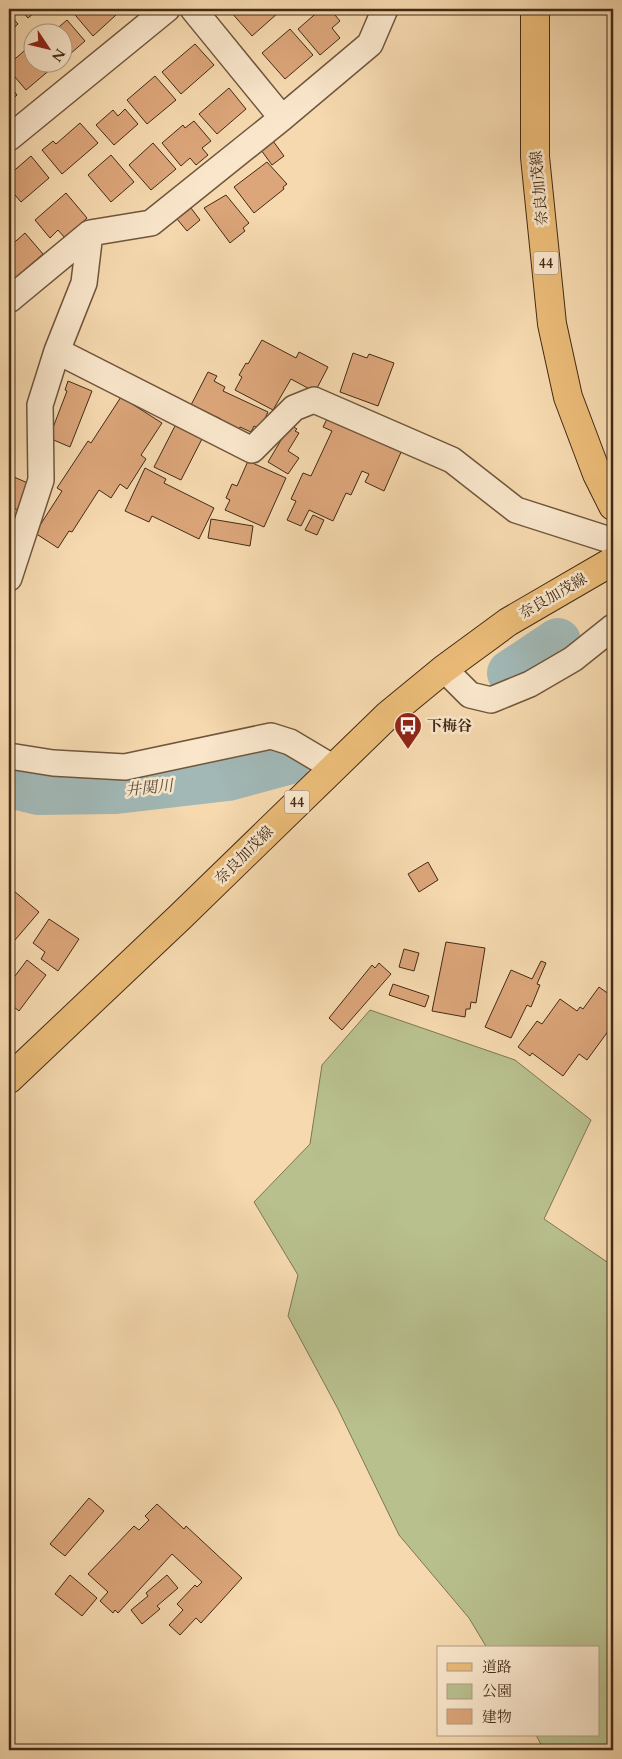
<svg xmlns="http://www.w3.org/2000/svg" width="622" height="1759" font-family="Cardo,'Noto Serif JP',serif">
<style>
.green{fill:#b8c08e;stroke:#7e7652}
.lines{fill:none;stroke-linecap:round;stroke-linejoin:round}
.river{stroke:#a1b8b6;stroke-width:46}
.building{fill:#dca57a;stroke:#432b16}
.minor-casing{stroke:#70563c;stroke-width:28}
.major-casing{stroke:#432b16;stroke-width:30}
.minor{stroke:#f9e6cb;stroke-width:25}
.major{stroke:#ebbc78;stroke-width:28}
.labels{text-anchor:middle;stroke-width:5;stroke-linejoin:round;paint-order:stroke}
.shield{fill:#f9e6cb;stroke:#7a634c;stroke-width:1}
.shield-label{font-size:14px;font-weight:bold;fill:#432b16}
.street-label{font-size:15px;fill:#432b16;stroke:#f9e6cb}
.poi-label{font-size:15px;font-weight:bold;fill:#432b16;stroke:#f9e6cb;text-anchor:start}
.water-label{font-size:16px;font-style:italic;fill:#5a4e3e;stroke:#f9e6cb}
</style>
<rect width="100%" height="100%" fill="#f6d9af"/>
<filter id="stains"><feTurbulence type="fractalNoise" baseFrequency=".004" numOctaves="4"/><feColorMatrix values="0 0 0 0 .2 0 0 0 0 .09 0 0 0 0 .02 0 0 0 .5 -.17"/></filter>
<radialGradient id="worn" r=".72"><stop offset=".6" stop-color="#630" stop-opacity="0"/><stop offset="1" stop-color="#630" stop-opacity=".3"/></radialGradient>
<path class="green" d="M370,1010L515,1060L591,1120L544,1219L613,1266V1750H544L536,1735H598V1648H487L469,1618L399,1535L338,1409L288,1316L298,1275L254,1202L310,1144L322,1065Z"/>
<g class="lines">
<path class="river" d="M510,673L558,641
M9,785L38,792L116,791L228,778L287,762"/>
</g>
<path class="building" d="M20,9H39L28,18Z
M70,9H110L116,15L93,36Z
M234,9H275L278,13L252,36L231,12Z
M321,9H330L340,21L332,28L340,38L320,55L298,29Z
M345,9H358L351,15Z
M9,14L18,24L9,32Z
M67,20L85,41L62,61V32H53Z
M290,29L313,55L285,79L262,53Z
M195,44L214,65L181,94L162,72Z
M31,45L32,62H47L52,68L26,90L9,70V64Z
M155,76L176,100L147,124L127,100Z
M9,85L17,95L9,102Z
M229,88L246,109L217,134L199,114Z
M125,109L138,124L114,145L96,125L113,110L118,116Z
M194,121L211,141L202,148L208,155L196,165L190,158L181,166L162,143L183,125L185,128Z
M80,123L98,143L62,174L42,150L53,141L56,144Z
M273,141L284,156L272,165L261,150Z
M153,143L176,169L151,190L129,165Z
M111,155L134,182L111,202L88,175Z
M31,156L49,178L21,202L9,188V175Z
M267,162L287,184L283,187L284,189L254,213L234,187Z
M66,193L87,218L65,238L58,230L50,238L35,220Z
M226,195L249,223L243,228L245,231L230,243L204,208Z
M191,208L200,220L187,231L177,219Z
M25,233L43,254L15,278L9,271V247Z
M262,340L296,358L299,352L328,367L315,392L291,379L273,410L235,390L242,377L239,375L246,363L248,364Z
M353,353L367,358L369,354L394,363L378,406L340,392Z
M208,372L217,376L214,381L225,387L223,391L268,412L260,429L254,426L251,432L240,427L238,432L219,423L221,419L191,405Z
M68,381L92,391L70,447L49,438L67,391L65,390Z
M121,397L162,423L141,455L146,459L127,489L120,484L111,498L99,490L72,532L69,531L58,548L35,533L62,491L57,488L88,441L91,443Z
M328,417L402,450L384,491L365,482L369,474L362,471L351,495L346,493L333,521L309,510L301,526L287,520L296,501L291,499L303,473L311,476L332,431L323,427Z
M176,424L203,437L181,480L154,467Z
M290,425L297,429L295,431L299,433L288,451L299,458L288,474L268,462Z
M248,461L286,478L264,527L225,510L230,500L226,498L232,484L237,486Z
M145,468L166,479L164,483L214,508L199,539L152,516L149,522L125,511Z
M14,477L30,484L18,510L9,506V488Z
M313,515L324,520L317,535L305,530Z
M211,519L253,526L250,546L208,538Z
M9,524L16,526L9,545Z
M613,650V662L608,652Z
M428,862L438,880L419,892L408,874Z
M14,891L39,912L15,940L9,935V898Z
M49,919L79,939L58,971L41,959L45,952L33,943Z
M446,942L485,948L476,1003L471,1002L470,1009H466L465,1017L432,1011Z
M404,949L419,953L414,971L399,967Z
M27,960L46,975L19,1011L9,1003V984Z
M541,961L546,963L537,984L540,985L531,1007L527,1005L511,1038L485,1027L511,970L532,979Z
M379,963L391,974L342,1030L329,1018L372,965L375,968Z
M393,984L429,996L425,1007L389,995Z
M599,987L613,997V1033L609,1030L587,1060L579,1054L563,1076L532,1053L530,1056L518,1047L537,1021L542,1024L560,999L577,1011L580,1007L583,1009Z
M89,1498L104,1511L65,1556L50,1544Z
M157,1504L184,1529L186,1526L242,1578L201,1623L196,1618L180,1635L169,1625L183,1610L177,1604L195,1585L197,1587L202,1582L172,1554L118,1613L115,1610L113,1613L100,1601L108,1592L88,1574L134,1526L139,1530L149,1520L145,1516Z
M70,1575L97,1598L82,1616L55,1594Z
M167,1575L178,1588L157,1606L160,1609L142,1624L131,1610L148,1596L146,1593Z"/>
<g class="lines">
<defs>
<path id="minor" d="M193,9L282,118
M9,138L167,9
M9,300L90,233L151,223L282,118L370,44L385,9
M57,351L84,283L90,233
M9,578L41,480L40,405L57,351L252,450L294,408L314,400L452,460L516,510L613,541
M444,669L470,695L491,700L530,684L573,659L613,627
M9,756L53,763L125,767L271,736L290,742L332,767"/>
<path id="major" d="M535,9V157L552,324L568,397L597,474L613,506
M9,1079L180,917L388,715L444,669L508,622L613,561"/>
</defs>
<use href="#minor" class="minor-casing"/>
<use href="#major" class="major-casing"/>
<use href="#minor" class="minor"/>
<use href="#major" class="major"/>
</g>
<defs>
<symbol id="bus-pin" viewBox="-11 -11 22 30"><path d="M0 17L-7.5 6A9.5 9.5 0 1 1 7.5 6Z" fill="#8f2418" stroke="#f9e6cb"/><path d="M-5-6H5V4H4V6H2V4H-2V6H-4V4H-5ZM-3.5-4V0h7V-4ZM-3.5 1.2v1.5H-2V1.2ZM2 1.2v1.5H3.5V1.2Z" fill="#fff"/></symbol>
</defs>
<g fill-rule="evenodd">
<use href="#bus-pin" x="392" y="710" width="32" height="43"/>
</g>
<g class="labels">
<g class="shield">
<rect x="533.5" y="251.5" width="25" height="23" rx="4"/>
<rect x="284.5" y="790.5" width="25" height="23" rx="4"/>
</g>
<g class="shield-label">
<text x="546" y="268">44</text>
<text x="297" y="807">44</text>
</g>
<g class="street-label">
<text transform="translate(539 188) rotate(-95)" y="5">奈良加茂線</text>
<text transform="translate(553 596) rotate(-30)" y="5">奈良加茂線</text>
<text transform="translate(244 855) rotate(-45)" y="5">奈良加茂線</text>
</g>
<g class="poi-label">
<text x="427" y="731">下梅谷</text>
</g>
<g class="water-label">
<text transform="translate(149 787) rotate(-6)" y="6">井関川</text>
</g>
</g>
<rect width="622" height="1759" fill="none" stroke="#f6d9af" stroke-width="30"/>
<rect x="10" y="10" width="602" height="1739" fill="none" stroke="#432b16" stroke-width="2.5"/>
<rect x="15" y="15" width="592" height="1729" fill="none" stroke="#432b16"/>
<rect x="437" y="1646" width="162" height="90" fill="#f9e6cb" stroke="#b09b83"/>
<rect x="447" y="1663" width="25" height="8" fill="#ebbc78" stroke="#b09b83"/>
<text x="482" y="1672" font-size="15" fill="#432b16">道路</text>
<rect x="447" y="1684" width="25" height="15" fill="#b8c08e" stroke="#b09b83"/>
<text x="482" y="1696" font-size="15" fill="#432b16">公園</text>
<rect x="447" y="1709" width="25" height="15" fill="#dca57a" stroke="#b09b83"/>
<text x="482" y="1722" font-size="15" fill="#432b16">建物</text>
<g transform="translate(48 48) rotate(125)"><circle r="24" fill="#f9e6cb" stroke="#b09b83"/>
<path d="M0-4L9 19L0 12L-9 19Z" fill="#8f2418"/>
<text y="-8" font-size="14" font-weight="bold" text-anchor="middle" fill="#432b16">N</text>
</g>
<rect width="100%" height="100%" filter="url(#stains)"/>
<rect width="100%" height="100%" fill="url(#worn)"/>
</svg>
